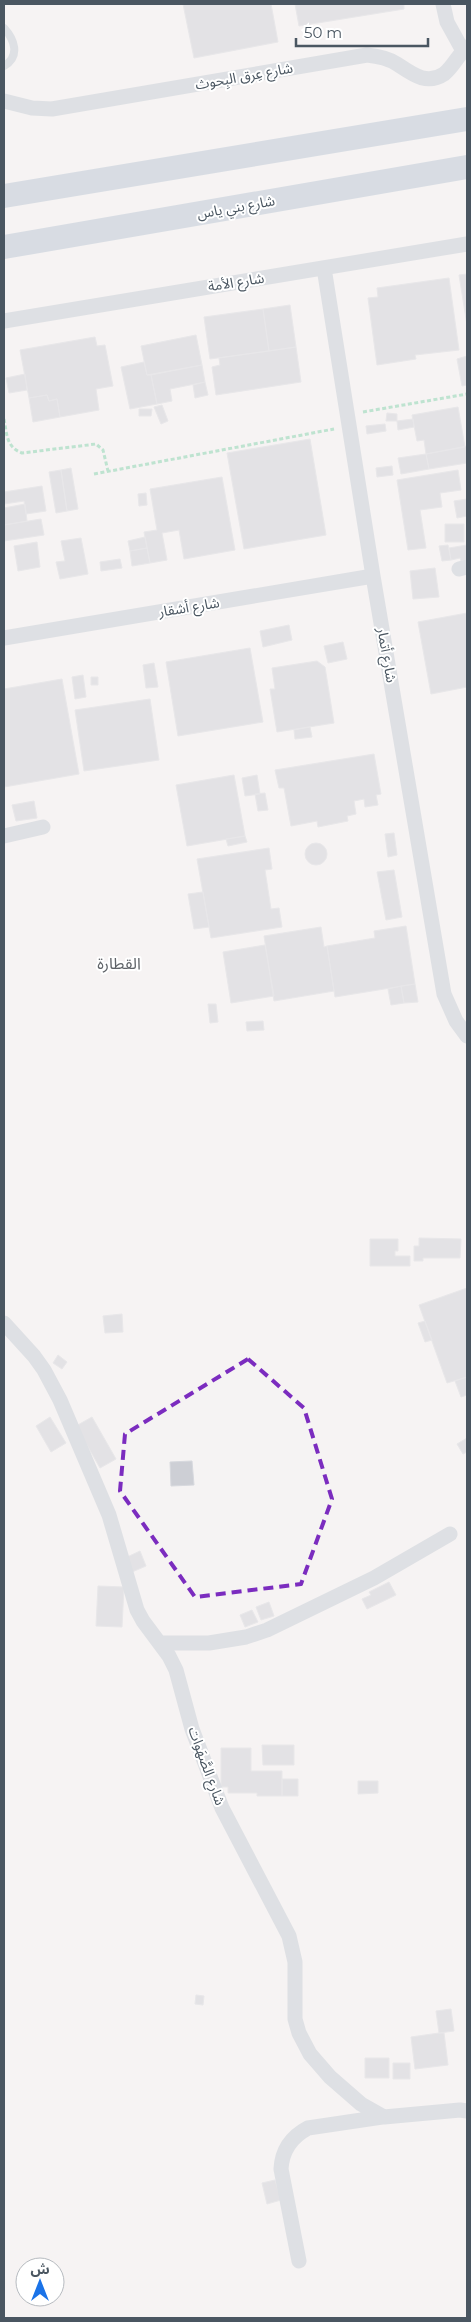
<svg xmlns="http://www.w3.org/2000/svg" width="471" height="2322" font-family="Montserrat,'Noto Sans Arabic',sans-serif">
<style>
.building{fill:#cdcfd5;stroke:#d7d9de}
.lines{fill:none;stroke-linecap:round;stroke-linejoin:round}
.path{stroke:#7ad0a6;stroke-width:3;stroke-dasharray:4 2.5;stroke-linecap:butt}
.lane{stroke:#c1cad2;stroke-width:8}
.street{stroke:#c1cad2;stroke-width:15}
.primary{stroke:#b3c2d1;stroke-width:24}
.marked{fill:none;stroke:#7b2cbf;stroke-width:4;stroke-dasharray:10 6;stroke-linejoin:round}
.labels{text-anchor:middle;stroke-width:4;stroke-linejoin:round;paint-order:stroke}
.street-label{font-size:14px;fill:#4a5661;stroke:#fff}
.quarter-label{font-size:16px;fill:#5f6368;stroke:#fff}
</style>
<rect width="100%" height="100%" fill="#f5f3f3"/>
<path class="building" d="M183,4H271L278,42L194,58Z
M295,4H404V9L299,26Z
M467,274V325L459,275Z
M449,278L459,350L415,355L416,359L377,365L368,298L378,297L377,288Z
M290,305L296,347L269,351L263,309Z
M263,309L269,351L210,359L204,317Z
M196,335L202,365L147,375L141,346Z
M95,337L97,346L105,345L113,386L96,389L99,410L60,417L57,399L49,401L47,395L29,398L20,350Z
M296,347L301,382L216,395L212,367L220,365L219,358Z
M467,356V385L462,386L457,359Z
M144,362L147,375H151L157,404L130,409L121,367Z
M202,365L205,382L170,389L172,401L157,404L151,375Z
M25,374L27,390L9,393L6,378Z
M205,382L208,395L195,398L193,385Z
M47,395L49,401L57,399L60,417L33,422L29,398Z
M162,405L168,421L161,424L154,407Z
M458,407L465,447L426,454L424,440L417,441L412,415Z
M139,409H152L151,416H139Z
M387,413L397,414V421H386Z
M413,419L414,427L398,430L397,421Z
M385,424L386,431L367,434L366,426Z
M310,439L326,535L244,549L227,453Z
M467,446V463L429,469L426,454Z
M426,454L429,469L401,474L398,458Z
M392,466L393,475L377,477L376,468Z
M71,468L78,509L67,511L61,470Z
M61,470L67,511L56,513L49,472Z
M458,470L461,490L440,493L442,507L420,510L426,548L408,550L397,480Z
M222,477L235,550L184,559L179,530L162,533L167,560L150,563L144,532L157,530L150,489Z
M42,486L46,511L26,514L24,501L4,504V492Z
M146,493L147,505L139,506L138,494Z
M467,499V516L457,518L454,501Z
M25,504L27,521L4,525V508Z
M41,519L44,535L4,541V525Z
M445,524H464V542H445Z
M145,537L147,548L130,551L128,541Z
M81,538L88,574L60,579L56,562L65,561L61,541Z
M37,542L40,567L18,571L14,546Z
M448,545L451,560L442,561L439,546Z
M467,545V560L461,561L460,558L451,560L449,548Z
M147,548L150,563L132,566L130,551Z
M120,559L122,568L101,571L100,562Z
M435,568L439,597L413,599L410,571Z
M467,613V687L431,694L418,622Z
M289,625L292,640L263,647L260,631Z
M343,642L347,659L328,663L324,646Z
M250,648L263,722L178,736L166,662Z
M317,661L325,667L334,723L277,732L270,689H275L272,668Z
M154,663L158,687L146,688L143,665Z
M83,675L86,697L75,699L72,677Z
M91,677H98V685H91Z
M62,679L79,774L4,787V689Z
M150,699L159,760L84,771L75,710Z
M310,727L312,737L295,739L294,730Z
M374,754L381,794L376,795L378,805L365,807L364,799L354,801L356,814L347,816L348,821L318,827L317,821L291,826L284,788H279L275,770Z
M234,775L245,836L187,846L176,785Z
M257,775L260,794L245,796L242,778Z
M265,793L268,810L258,811L255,794Z
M34,801L37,818L16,821L12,805Z
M394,833L397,855L388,857L385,834Z
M245,836L247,842L228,846L226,839Z
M305 854a11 11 0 1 1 22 0a11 11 0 1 1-22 0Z
M269,848L272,869L265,870L271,909L279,908L282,927L211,938L197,859Z
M394,870L402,917L386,920L377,872Z
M203,892L209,927L194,929L188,894Z
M406,926L415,984L335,997L327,946L375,938L374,931Z
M321,927L324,947L327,946L334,991L274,1001L264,936Z
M265,945L274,996L231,1003L223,952Z
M415,984L418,1002L404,1003L401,986Z
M401,986L404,1003L391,1005L388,989Z
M208,1004H216L218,1022L210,1023Z
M263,1021L264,1030L247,1031L246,1022Z
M419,1238L461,1239L460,1258H423V1261H414V1246H419Z
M370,1239H398V1251H395V1256H410V1266H370Z
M467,1288V1377L447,1383L419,1305Z
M122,1314L123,1332L105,1333L103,1316Z
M425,1321L432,1340L425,1342L418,1323Z
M58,1355L67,1362L62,1369L53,1363Z
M467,1377V1395L461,1397L455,1381Z
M50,1417L66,1443L51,1452L36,1426Z
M92,1417L116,1459L100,1468L76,1426Z
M467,1438V1452L463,1454L457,1444Z
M192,1461L194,1485L171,1486L170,1462Z
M140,1551L146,1566L132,1572L125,1558Z
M389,1582L396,1595L367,1609L362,1599L371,1595L369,1592Z
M98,1586L124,1587L122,1627L96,1626Z
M269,1602L274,1616L261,1620L256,1607Z
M252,1610L258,1622L245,1627L240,1615Z
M262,1745H294V1765H263Z
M221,1748H251V1771H282V1796H257V1793H228V1787H221Z
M282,1779H298V1796H282Z
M358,1781H378V1793L358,1794Z
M196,1995L204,1996L203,2005L195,2004Z
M451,2009L454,2031L439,2033L436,2011Z
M439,2033H444L448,2065L415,2069L411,2037Z
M365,2058H389V2078H365Z
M393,2063H410V2079H393Z
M275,2180L281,2200L267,2204L262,2183Z"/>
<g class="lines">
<path class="path" d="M363,412L467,394
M4,419C7,434 6,447 22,453L96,444L103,450L108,471
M94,474L334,429"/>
<path class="lane" d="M4,28C14,39 21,56 4,66"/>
<path class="street" d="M443,4L447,22L463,51
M4,101L32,108L52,109L367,55C377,56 388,58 397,64C411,73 426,86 444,74C453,67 458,55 467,47
M324,268L373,576L444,994L456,1021L467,1036
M4,321L467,244
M459,569L467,567
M4,638L373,576
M4,836L43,827
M4,1323L34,1356L44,1370L60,1400L109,1515L137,1610L143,1621L169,1656L176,1670L192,1729L222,1808L289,1936L295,1962V2019L299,2033L310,2054L330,2077L361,2104L384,2117L460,2110L467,2111
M160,1643H209L246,1637L267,1630L374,1578L450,1534
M299,2261L281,2169C282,2150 291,2137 308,2128L382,2117"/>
<path class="primary" d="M4,196L467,119
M4,247L467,167"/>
</g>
<path d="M0 0H471V2322H0ZM248,1359L304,1408L332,1499L301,1584L195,1597L120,1491L125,1434Z" fill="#f5f3f3" fill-opacity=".55" fill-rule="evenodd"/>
<path class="marked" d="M248,1359L304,1408L332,1499L301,1584L195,1597L120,1491L125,1434Z"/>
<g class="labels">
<g class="street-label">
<text transform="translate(244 76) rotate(-10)" y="5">شارع عِرق البِحوث</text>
<text transform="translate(236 207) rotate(-10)" y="5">شارع بني ياس</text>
<text transform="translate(236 282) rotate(-9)" y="5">شارع الأمة</text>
<text transform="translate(189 607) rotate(-9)" y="5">شارع أشقار</text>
<text transform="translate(387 655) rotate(80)" y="5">شارع أتمار</text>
<text transform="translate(207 1766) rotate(70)" y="5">شارع الصَّهَوات</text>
</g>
<g class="quarter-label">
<text x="119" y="969">القطارة</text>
</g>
</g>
<rect width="471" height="2322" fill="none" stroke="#4a5661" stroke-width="10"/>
<g transform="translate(40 2282)"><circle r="24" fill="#ffffff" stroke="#b7bbc0"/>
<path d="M0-4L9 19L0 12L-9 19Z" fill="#1a73e8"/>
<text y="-8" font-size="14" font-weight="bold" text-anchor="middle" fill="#4a5661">ش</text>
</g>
<path d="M296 38v8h132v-8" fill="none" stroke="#4a5661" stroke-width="2.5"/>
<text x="304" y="38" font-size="15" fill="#4a5661" stroke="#ffffff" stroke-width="4" paint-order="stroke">50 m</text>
</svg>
